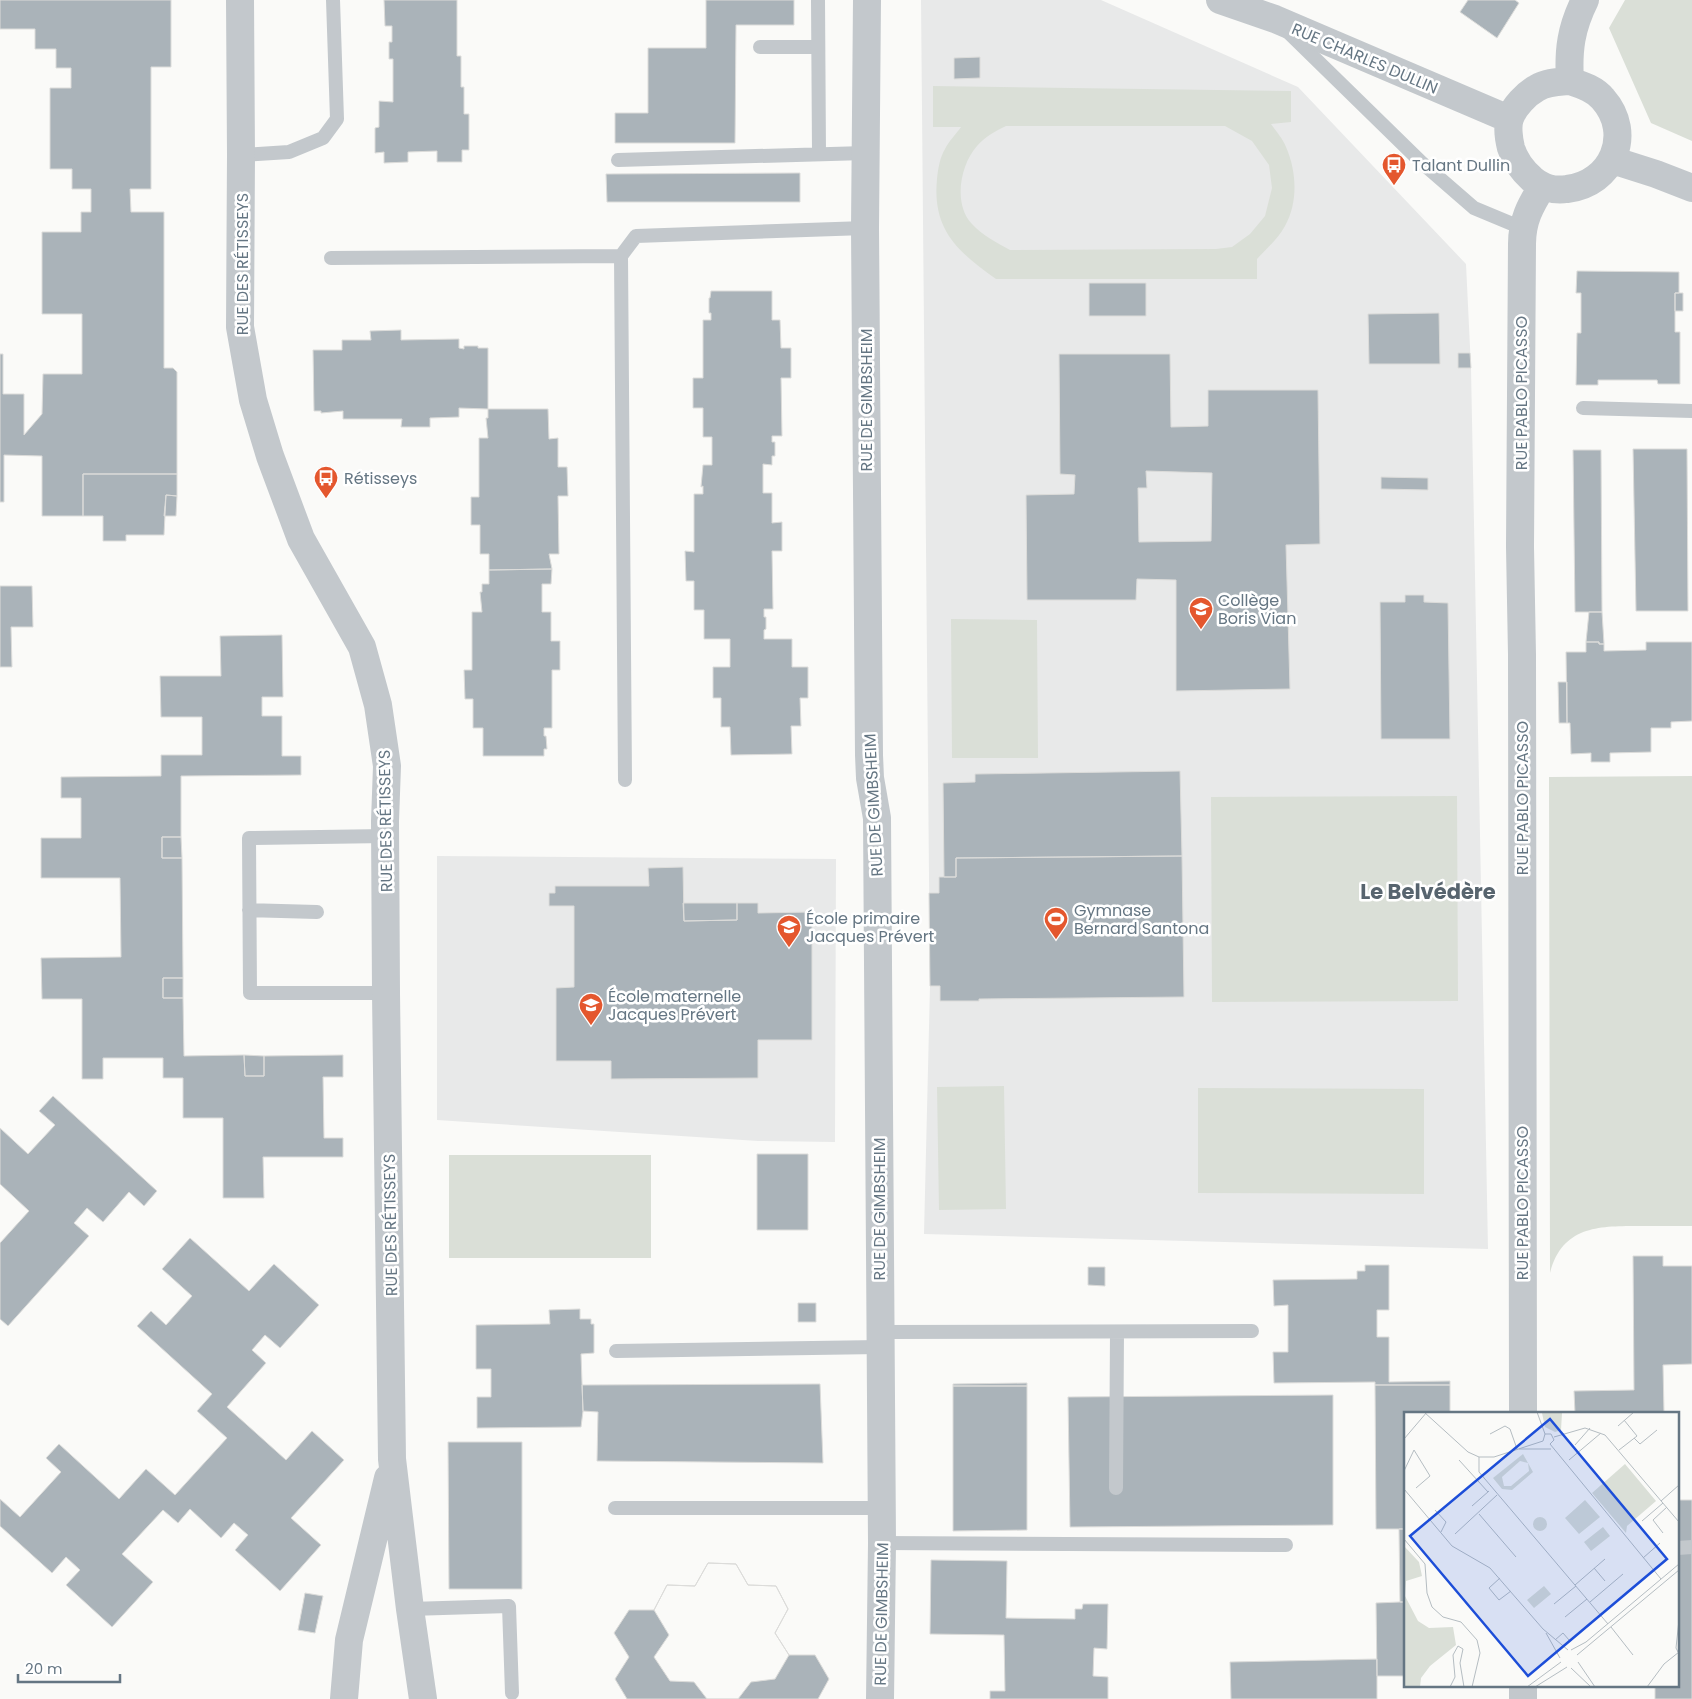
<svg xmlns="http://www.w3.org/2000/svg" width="1692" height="1699" font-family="Poppins,sans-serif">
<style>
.built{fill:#e8e9e9}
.green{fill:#dadfd7;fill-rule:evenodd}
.building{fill:#aab3b9;stroke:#dcdcda;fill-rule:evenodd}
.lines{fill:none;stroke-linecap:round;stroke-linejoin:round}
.service{stroke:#c3c8cc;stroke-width:14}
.minor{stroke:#c3c8cc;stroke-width:28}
.labels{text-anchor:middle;stroke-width:5;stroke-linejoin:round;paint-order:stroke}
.street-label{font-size:16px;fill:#657683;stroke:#fff}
.poi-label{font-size:16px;fill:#657683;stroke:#fff;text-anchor:start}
.district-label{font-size:21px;font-weight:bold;fill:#57646e;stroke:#fff}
.inset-road{fill:none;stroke:#b5bdc2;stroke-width:1}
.view{fill:#1d4ed8;fill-opacity:0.15;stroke:#1d4ed8;stroke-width:2.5}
.inset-edge{fill:none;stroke:#657683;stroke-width:2.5}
</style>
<rect width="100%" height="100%" fill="#fafaf8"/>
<path class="built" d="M921,0H1101L1298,87L1466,264L1471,368L1488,1249L924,1234L930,986Z
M437,856L836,859L835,1142L758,1141L437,1120Z"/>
<path class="green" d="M1625,0H1692V141L1651,123L1609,28Z
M933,86L1291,91V122L1271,124C1276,131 1283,139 1286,147C1297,172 1298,203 1285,226C1278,239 1266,249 1257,259V279H996C958,252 932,230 937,179C938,169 940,157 945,149C949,141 956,134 961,127H933ZM1006,126H1225L1252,141L1269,165L1272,188L1265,216L1250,234L1232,247L1216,249L1010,250C997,243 982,235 972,224C953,204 960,165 977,146C985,137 995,131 1006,126Z
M951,619L1037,620L1038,758H952Z
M1692,776V1226C1674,1226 1655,1226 1637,1226C1597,1226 1562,1227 1550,1273L1549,777Z
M1457,796L1458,1001L1212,1002L1211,797Z
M1004,1086L1006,1209L939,1210L937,1087Z
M1198,1088L1424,1089V1194L1198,1193Z
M449,1155H651V1258H449Z"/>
<path class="building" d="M0,0H171V67H151V189H130L131,212H164V368H173L177,372V474H83V516H42V456L4,455V502H0V354H3V394H24V435L42,414L43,374H82V314H42V232H81V212H91V189H72V169H50V88H71V68H56V49H35V29H0Z
M384,0H457V56H461V87H464V114H469V150H462V162H437V151L408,152V162L384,163V152L375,153V128L379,127V101L393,102V59H389V42H392V26H385Z
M706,0H794V25H736L735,143H615V113H648V48H706Z
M1468,0H1515L1519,3L1497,38L1460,12Z
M980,57V78L954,79V58Z
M800,173V202H607L606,174Z
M1577,271L1679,272V293H1675V332H1680V384H1658L1657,380H1598V385H1576L1577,333H1581V293H1576Z
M1089,283H1146V316H1089Z
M711,291H772V320H780L781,348H791V378H781L782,436H772V442H775V456H772V465L763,464V493H772V523L782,522V551H772L773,609H764V617H766V629L764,630V639H792V667H808V698H800L801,726H791L792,754L731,755L730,727H721V698H713V667H730V639H704V610H694V581H686L685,551L694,552V494H703V486L701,487L703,465H712V437H703V408H693V378H703V320H711V313H709V298H710Z
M1675,293H1683V311H1675Z
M1439,313L1440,364H1369L1368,314Z
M401,330V340L459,339V348L464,349V346H478V348H488V409L459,408V417L430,418V427H401L402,419H343V411L321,413V411H314L313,350H342V340H371L370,331Z
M1458,353H1470L1471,368H1458Z
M1059,354H1170L1171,427L1208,426V390H1318L1320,544L1286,545L1290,689L1176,691V580L1137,579L1136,600H1027L1026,495L1074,494L1075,475L1060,474ZM1146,471L1212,473L1211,541L1139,542L1138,488H1147Z
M488,409H548L549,439L558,438V467H567L568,496H558L559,554H549L552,569L489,570V554H480V525H471V497H479V438H488L486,418H488Z
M1633,449H1687L1688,611H1636Z
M1573,450H1601L1602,612H1575Z
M83,474H177V496L166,495L164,535H126V541H103V516H83Z
M1381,477L1428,478V490L1381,489Z
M166,495L177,496L176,516H164Z
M552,569L551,584H542V612H551V641H560V670H552V728H544V736H546L547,749H544V756H483V728H473V699H465L464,670H472V612H482L480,592H482V584H489V570Z
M0,586H32L33,627H11L12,667H0Z
M1405,595H1424V602L1448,603L1450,739H1381L1380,602H1405Z
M1589,612H1602L1604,644H1599V642H1586Z
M282,635L283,697H262V716H282V756H301V775L181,776V837H162V858H182L183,978H163V998H183L184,1056L244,1055L245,1076H264V1056L343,1055V1077H323L324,1138H343V1157H263L264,1198H223V1118H183V1078H163V1058H103V1079H82V999H42L41,958L121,957L120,878H41V838H81V798H61V777L161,776V755H202V717H161L160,676H221L220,636Z
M1586,642H1599V644H1604V651L1646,650V642H1692V721L1671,722V728H1651V752L1610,753V762H1591V753L1571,754L1570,723H1567L1566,652H1586Z
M1558,682H1567V723H1559Z
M1180,771L1182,856L956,858V877H944L943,783L975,782V774Z
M162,837H181L182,858H162Z
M1182,856L1184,997L979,999V1001H940V986H930L929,893H939V877H956V858Z
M683,867L684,921L737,920V903H758V913L812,912V1040H758V1078L611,1079V1061H556V988L574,987V906H549V893H555V886H649L648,868Z
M683,903H737V920L684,921Z
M163,978H183V998H163Z
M244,1055L264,1056V1076H245Z
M53,1096L157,1191L144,1206L129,1192L103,1222L87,1208L74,1223L89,1236L8,1326L0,1319V1243L29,1211L0,1184V1128L28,1154L55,1125L39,1111Z
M757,1154H808V1230H757Z
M190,1238L249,1291L274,1264L319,1305L280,1348L265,1335L252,1350L266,1363L227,1407L286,1460L312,1431L344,1460L291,1518L321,1545L280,1591L235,1550L248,1535L234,1523L221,1538L190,1509L178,1523L163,1510L122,1554L153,1582L112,1627L66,1585L80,1570L66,1557L52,1573L0,1526V1499L20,1517L61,1472L46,1458L59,1444L119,1499L146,1469L175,1495L227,1438L197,1411L212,1394L137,1326L151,1311L166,1325L192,1296L162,1269Z
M1633,1256H1663V1266H1692V1364L1663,1365L1664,1413H1575L1574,1391L1634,1390Z
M1365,1265H1389V1310H1377V1337H1389V1382L1450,1381V1385H1375V1382L1274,1383L1273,1352H1288V1305L1274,1306L1273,1280L1357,1279V1271H1365Z
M1088,1267H1105V1286L1088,1285Z
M798,1303H816V1322H798Z
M580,1309V1319H591V1324H594V1353L581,1354L583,1411L581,1427L477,1428V1397H491V1369H476V1325L550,1324L549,1310Z
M1027,1383V1386H953V1384Z
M820,1384L823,1463L597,1461L598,1412L583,1411L582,1385Z
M1375,1385H1450V1413H1406V1529H1376Z
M953,1386H1027V1530L953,1531Z
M1333,1395V1525L1070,1527L1068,1397Z
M448,1442H522V1589H449Z
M1678,1500H1692V1699H1655V1685H1678Z
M1399,1529H1406V1602H1400Z
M931,1560L1007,1561L1006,1618L1075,1619V1609H1082L1083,1604H1108L1107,1649L1094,1648L1093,1676L1108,1677V1699H990V1691H1005L1004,1635L930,1634Z
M708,1563L736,1564L748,1585L776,1586L788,1609L775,1633L789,1655H815L829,1679L818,1699H627L615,1679L629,1657L614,1633L629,1610H654L667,1585L695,1586Z
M708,1563L736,1564L748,1585L776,1586L788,1609L775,1633L789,1655L775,1679L751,1682L738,1699H707L694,1682L670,1681L654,1657L669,1635L654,1610L667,1585L695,1586Z
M305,1593L323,1596L315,1633L298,1630Z
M1400,1602H1406V1676H1377L1376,1603Z
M1377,1659V1699H1231L1230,1662Z"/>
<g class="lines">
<path class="service" d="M818,0L819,153
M1288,32L1421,162L1474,208L1522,228
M760,47H818
M241,155L289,152L323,138L337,119L333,0
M618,160L865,153
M621,256L625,780
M331,258L621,256L636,236L865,228
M1583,408L1692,411
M249,910L317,912
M386,993H250L249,838L386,836
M880,1332L1252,1331
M616,1351L880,1347
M1116,1488L1117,1332
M615,1508H881
M882,1543L1286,1545
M1678,1548L1692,1547
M410,1609L509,1606L512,1693"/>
<path class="minor" d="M240,0L241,155L240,327L253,400L270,456L301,539L362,647L378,705L387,766L385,821L386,993L392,1459L410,1609L423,1699
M867,0L865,228L869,755L870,778L877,818L882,1543L880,1699
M1220,0L1275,19L1509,119
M1570,81C1582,85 1595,89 1603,99C1634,134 1612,184 1567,189C1553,191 1543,188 1532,179C1522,170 1515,161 1511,148C1509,140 1507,126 1510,118C1514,107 1526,94 1537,88C1547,82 1559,82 1570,81Z
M1570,81C1568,50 1571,28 1585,0
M1612,160L1656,174L1692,188
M1523,1413L1522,655L1520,547L1522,244C1522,221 1530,206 1542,187
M344,1699L349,1640L388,1478
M1523,1699V1685"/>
</g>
<defs>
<symbol id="bus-pin" viewBox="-11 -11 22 30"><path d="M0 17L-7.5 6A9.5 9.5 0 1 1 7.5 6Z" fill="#e4572e" stroke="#fff"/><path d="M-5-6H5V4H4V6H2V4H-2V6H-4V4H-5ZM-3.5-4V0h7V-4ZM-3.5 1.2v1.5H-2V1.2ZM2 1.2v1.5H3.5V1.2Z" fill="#fff"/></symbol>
<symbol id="school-pin" viewBox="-11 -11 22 30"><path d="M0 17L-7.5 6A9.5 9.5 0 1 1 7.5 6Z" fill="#e4572e" stroke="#fff"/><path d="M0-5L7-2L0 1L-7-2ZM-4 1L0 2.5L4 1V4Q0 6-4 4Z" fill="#fff"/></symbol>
<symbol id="stadium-pin" viewBox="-11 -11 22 30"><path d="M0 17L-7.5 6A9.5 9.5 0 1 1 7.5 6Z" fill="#e4572e" stroke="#fff"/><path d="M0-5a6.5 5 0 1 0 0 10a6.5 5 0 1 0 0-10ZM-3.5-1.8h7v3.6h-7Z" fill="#fff"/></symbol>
</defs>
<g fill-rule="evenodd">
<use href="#bus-pin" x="1380" y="151" width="28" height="38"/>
<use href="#bus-pin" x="312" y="464" width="28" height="38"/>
<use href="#school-pin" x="1187" y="595" width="28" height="38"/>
<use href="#stadium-pin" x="1042" y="905" width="28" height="38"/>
<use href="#school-pin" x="775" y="913" width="28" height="38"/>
<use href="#school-pin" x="577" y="991" width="28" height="38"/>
</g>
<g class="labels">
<g class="street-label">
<text transform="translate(1365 58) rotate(23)" y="6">RUE CHARLES DULLIN</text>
<text transform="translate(242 264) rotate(-90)" y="6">RUE DES RÉTISSEYS</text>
<text transform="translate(1521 393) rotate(-90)" y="6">RUE PABLO PICASSO</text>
<text transform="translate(866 400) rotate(-90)" y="6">RUE DE GIMBSHEIM</text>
<text transform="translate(1522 798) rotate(-90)" y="6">RUE PABLO PICASSO</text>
<text transform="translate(873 805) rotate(-93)" y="6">RUE DE GIMBSHEIM</text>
<text transform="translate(385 821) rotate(-91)" y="6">RUE DES RÉTISSEYS</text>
<text transform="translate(1522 1203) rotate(-90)" y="6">RUE PABLO PICASSO</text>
<text transform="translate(879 1209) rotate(-90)" y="6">RUE DE GIMBSHEIM</text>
<text transform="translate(390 1225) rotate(-91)" y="6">RUE DES RÉTISSEYS</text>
<text transform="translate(881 1614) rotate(-89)" y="6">RUE DE GIMBSHEIM</text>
</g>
<g class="poi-label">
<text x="1412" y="171">Talant Dullin</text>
<text x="344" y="484">Rétisseys</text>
<text x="1218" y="606">Collège<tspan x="1218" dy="18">Boris Vian</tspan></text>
<text x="1074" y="916">Gymnase<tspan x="1074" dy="18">Bernard Santona</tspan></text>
<text x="806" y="924">École primaire<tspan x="806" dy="18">Jacques Prévert</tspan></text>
<text x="608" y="1002">École maternelle<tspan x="608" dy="18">Jacques Prévert</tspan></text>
</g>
<g class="district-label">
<text x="1428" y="899">Le Belvédère</text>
</g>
</g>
<g transform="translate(1404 1412)">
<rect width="275" height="275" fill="#fafaf8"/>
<path d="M138,1H158L157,18L151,20L141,15ZM119,42L129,60L108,78L98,77L89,66ZM116,49L124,51L125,59L107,74H100L98,65ZM221,52L252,89L223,114L222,121L188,81ZM181,88L196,105L175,122L161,106ZM129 112a7 7 0 1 1 14 0a7 7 0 1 1-14 0ZM199,115L206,124L187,139L180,130ZM0,134L15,150L18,164L2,169L1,184L14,209L25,216L49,215L52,233L26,254L17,266L16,275H0ZM140,174L147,182L130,196L123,188Z" fill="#dadfd7" fill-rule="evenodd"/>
<path class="inset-road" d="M20,0L64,40L75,45H90L139,29M133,0L141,22M214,14L230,0M86,22L101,14L106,17L113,37M150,25L181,16L201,23L275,110M230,26L236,32L253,18M0,27L23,0M139,29L141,22H147L150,28L146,32M146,32L257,167M171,33L186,16M115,37H147M215,38L233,24L220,8M75,45V60L204,212M55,48L84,80M165,48L197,21M0,59L10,38L26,64L12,76M0,77L48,134L86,156L139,217L164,238M257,89L275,73M68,94L85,79M31,98L42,110L37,120M75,102L112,145M238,109L259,91M259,121L249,108L263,95M51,122L93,83M0,127L21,152L23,181L28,195L39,205L57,210L73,228L76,241L68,275M239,146L256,131M190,156L201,169M96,166L85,176L95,188L107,179M171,173L201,147M186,190L219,162M150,192L172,174M161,205L183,187M207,215L229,243M142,221L156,246M151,228L159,221L165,228M167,238L182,230L275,152M274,240L272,236L275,208M173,243L275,158M174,250L191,275M167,256L187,275M46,275L51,265L49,243L54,234L59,237L56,251L60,275M123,275L157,250M131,275L163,255M243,275L260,252L275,240"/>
<path class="view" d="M146,7L263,147L124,264L6,124Z"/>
<rect width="275" height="275" class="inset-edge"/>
</g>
<path d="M18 1674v8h102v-8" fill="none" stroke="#657683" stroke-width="2.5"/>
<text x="25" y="1674" font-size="15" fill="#657683" stroke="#ffffff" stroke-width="4" paint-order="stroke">20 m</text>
</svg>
